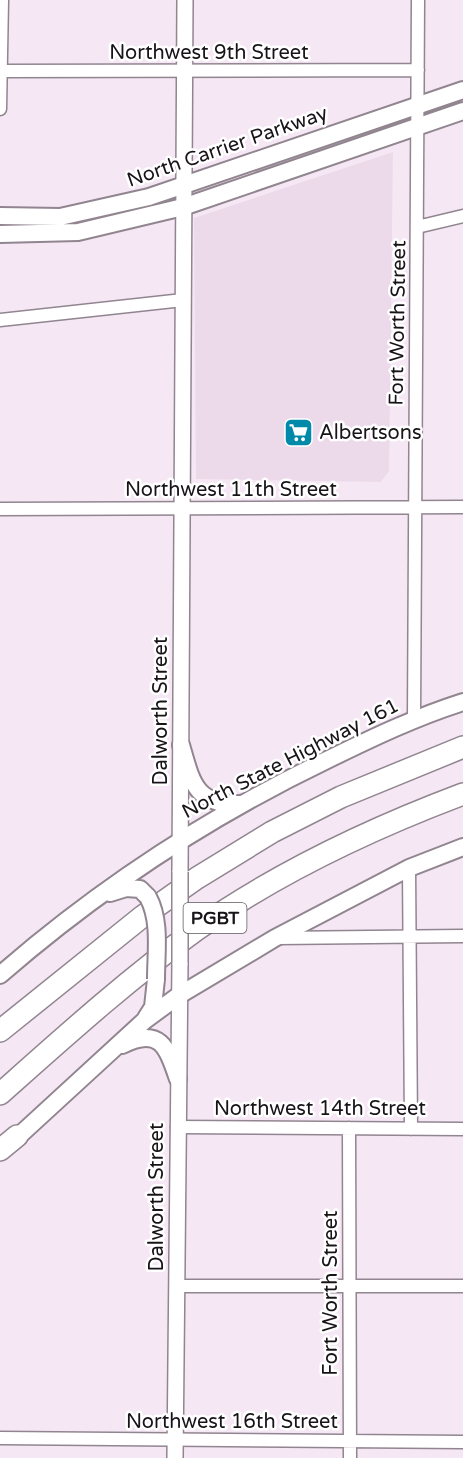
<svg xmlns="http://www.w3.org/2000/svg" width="463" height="1458" font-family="'Varela Round',sans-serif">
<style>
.built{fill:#ecdaeb}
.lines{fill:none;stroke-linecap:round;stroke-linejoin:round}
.minor-casing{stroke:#918590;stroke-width:15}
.tertiary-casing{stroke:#918590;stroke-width:18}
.secondary-casing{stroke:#918590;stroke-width:20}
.motorway-casing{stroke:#918590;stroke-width:24}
.minor{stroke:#fff;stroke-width:12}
.tertiary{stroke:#fff;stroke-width:15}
.secondary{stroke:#fff;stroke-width:16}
.motorway{stroke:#fff;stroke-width:21}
.tertiary-bridge-casing{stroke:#918590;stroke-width:18;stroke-linecap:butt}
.secondary-bridge-casing{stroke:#918590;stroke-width:20;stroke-linecap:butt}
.tertiary-bridge{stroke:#fff;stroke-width:15}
.secondary-bridge{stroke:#fff;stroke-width:16}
.labels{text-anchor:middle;stroke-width:5;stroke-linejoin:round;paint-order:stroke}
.shield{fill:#fff;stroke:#5d5a5d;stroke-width:1.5}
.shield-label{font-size:18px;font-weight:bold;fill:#171317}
.street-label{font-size:20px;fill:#171317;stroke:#fff}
.poi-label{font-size:20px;fill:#171317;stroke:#fff;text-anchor:start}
</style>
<rect width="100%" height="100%" fill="#f5e8f4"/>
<path class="built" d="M393,152L389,471L381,482L196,479L194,218Z"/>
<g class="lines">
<defs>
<path id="minor" d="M0,71L418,70
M0,109L2,0
M417,227L463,216
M0,320L183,300
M0,509L463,507
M414,718L418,0
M409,868L411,1129
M278,938L463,936
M177,1127L463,1129
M349,1128L350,1458
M176,1286H463
M0,1438L463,1442"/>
<path id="tertiary" d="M180,872L185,0
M175,1458L180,963"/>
<path id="secondary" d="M0,216L60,217L149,197L463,90
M0,234L78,232L183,207L463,111
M181,745C192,783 195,805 241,804
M110,893L126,888L140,889L148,897
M0,975C100,888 210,816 329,759C374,737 416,717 463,702
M146,1018L153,1007L156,979
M122,1045C160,1026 167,1047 178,1079
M10,1144L144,1021L178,996L275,938L409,868L463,847"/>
<path id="motorway" d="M0,1031L143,916L197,878L272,832L341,797L463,747
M0,1094C63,1038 127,980 196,930C277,873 370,829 463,794
M0,1150L17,1136"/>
</defs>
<use href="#minor" class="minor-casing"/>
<use href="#tertiary" class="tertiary-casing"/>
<use href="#secondary" class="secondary-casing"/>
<use href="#motorway" class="motorway-casing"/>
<use href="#minor" class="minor"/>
<use href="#tertiary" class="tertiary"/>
<use href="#secondary" class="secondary"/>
<use href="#motorway" class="motorway"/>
<defs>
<path id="tertiary-bridge" d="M180,872V963"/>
<path id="secondary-bridge" d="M148,897C161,921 156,952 156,979"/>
</defs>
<use href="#tertiary-bridge" class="tertiary-bridge-casing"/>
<use href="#secondary-bridge" class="secondary-bridge-casing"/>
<use href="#tertiary-bridge" class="tertiary-bridge"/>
<use href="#secondary-bridge" class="secondary-bridge"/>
</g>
<defs>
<symbol id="supermarket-square" viewBox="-11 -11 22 22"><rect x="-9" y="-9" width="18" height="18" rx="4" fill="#0089a9" stroke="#fff"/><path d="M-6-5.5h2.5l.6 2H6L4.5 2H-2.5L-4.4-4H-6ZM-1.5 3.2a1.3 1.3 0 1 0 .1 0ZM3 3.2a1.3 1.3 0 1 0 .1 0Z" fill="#fff"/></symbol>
</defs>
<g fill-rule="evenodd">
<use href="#supermarket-square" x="282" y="416" width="33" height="33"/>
</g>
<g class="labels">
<rect class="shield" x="183.5" y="903" width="63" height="30" rx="4.5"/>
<g class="shield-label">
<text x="215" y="924">PGBT</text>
</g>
<g class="street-label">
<text x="209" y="59">Northwest 9th Street</text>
<text transform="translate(227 146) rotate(-19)" y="7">North Carrier Parkway</text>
<text transform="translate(397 323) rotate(-89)" y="7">Fort Worth Street</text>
<text x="231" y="496">Northwest 11th Street</text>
<text transform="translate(160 711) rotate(-90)" y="7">Dalworth Street</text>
<text transform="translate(290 758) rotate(-27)" y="7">North State Highway 161</text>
<text x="320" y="1115">Northwest 14th Street</text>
<text transform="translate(156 1197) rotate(-90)" y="7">Dalworth Street</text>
<text transform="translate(330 1293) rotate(-90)" y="7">Fort Worth Street</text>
<text x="232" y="1428">Northwest 16th Street</text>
</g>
<g class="poi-label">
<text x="319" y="439">Albertsons</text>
</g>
</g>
</svg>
